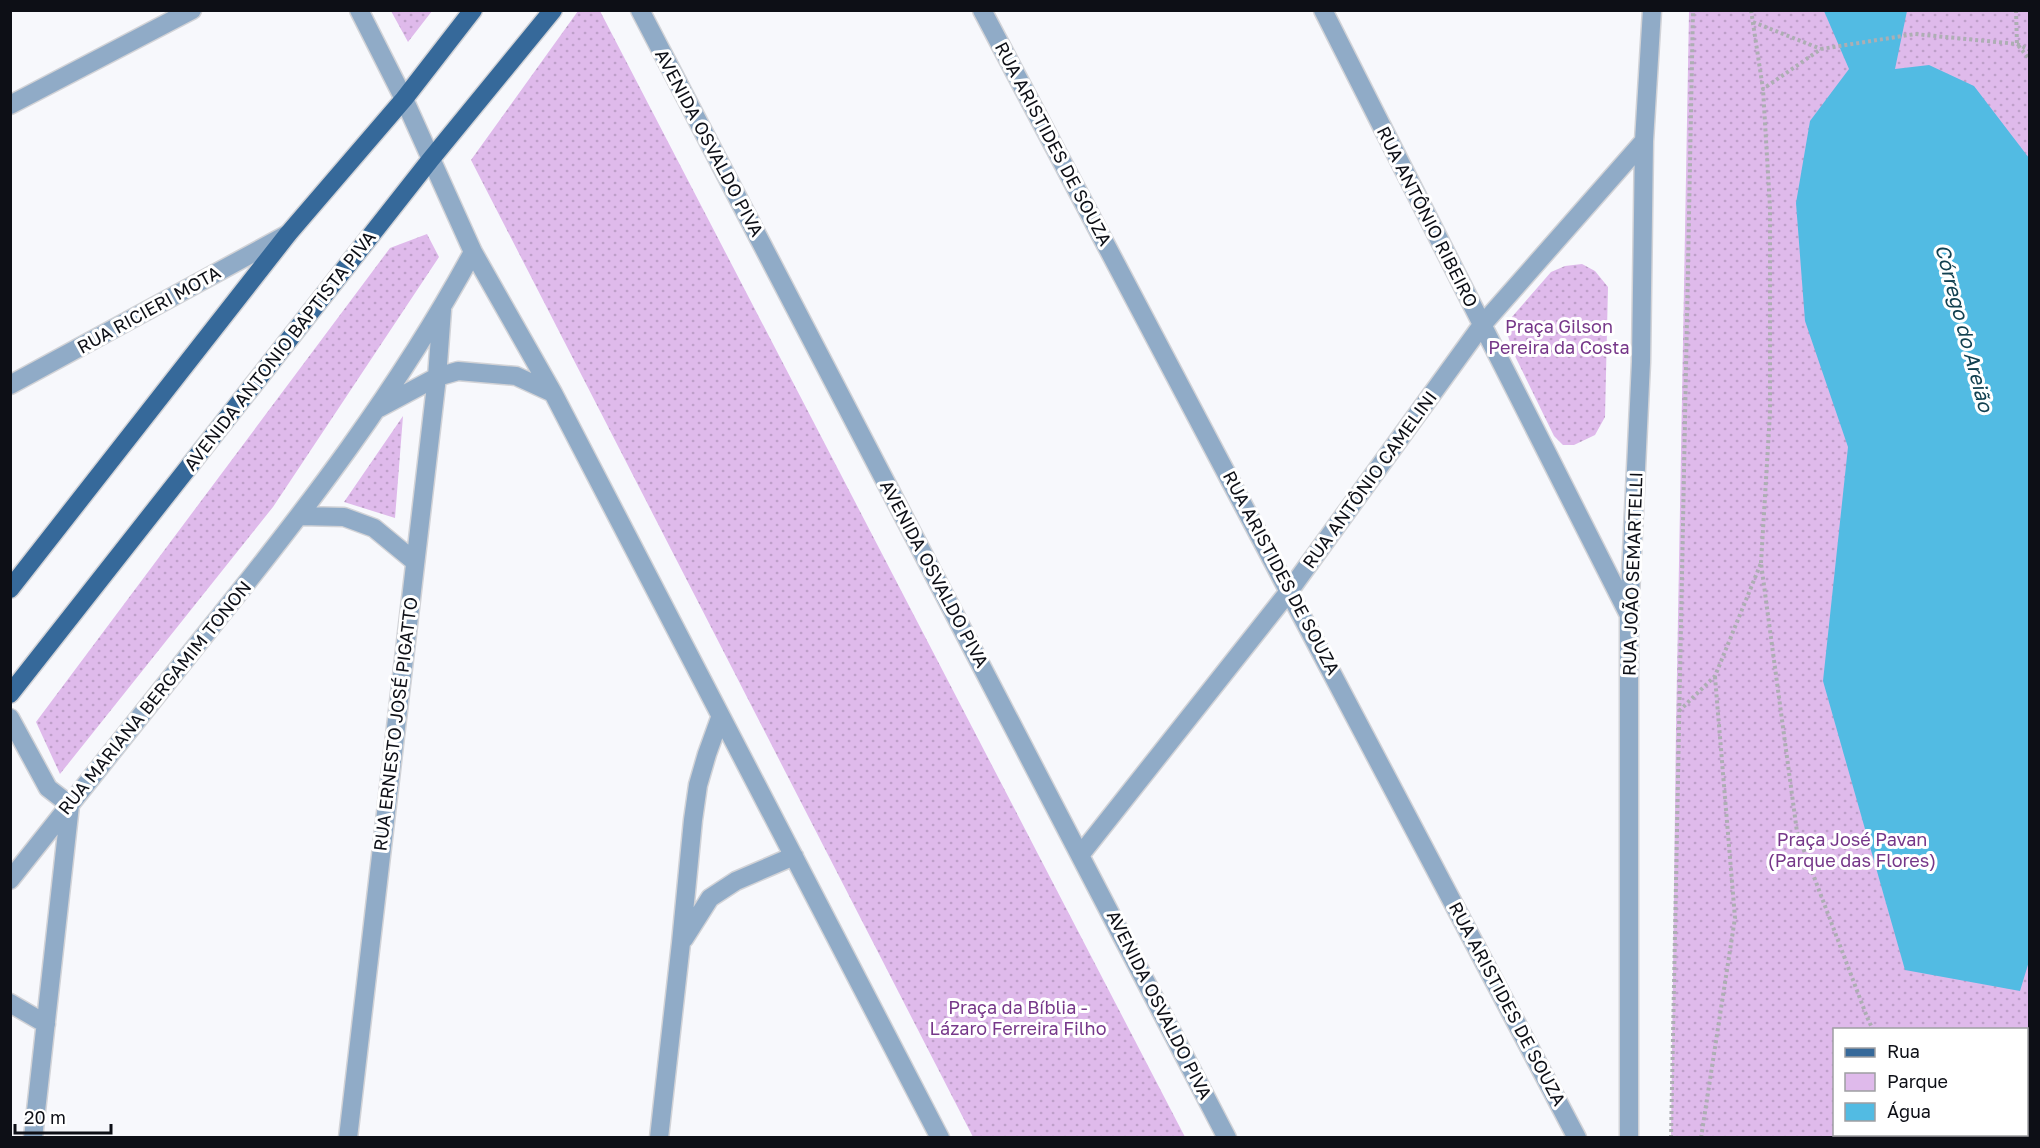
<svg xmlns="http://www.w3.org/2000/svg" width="2040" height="1148" font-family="'Golos Text',sans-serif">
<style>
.green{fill:url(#green-dots);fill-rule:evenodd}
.water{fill:#52bbe3}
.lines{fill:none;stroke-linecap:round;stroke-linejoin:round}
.minor-casing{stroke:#d2d3d7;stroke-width:21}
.major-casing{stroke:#d2d3d7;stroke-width:21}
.path{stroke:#adaeb3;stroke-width:4;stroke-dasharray:3 3;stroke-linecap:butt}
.minor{stroke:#90abc7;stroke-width:18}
.major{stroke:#36699a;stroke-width:18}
.labels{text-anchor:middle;stroke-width:6;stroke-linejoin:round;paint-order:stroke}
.street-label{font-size:18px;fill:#0d0f16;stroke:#fff}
.park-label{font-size:18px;fill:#763789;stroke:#fff}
.water-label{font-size:20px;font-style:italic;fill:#114050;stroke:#fff}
</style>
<defs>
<pattern id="green-dots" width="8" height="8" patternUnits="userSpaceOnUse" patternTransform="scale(1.5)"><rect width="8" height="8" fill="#dfbaeb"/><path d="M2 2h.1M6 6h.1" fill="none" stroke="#be9fc9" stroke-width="1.8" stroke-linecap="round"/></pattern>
</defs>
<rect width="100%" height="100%" fill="#f7f8fc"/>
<path class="green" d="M391,11H432L408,42Z
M578,11H600L1185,1137H973L471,160Z
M1689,11H2029V1137L1671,1138L1676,728ZM1834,1030H2026V1134H1834Z
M427,234L439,257L273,507L60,774L36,722L390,248Z
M1582,264L1595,271L1608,287L1605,417L1595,435L1574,445H1563L1554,436L1514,354L1508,336L1511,318L1551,272L1565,266Z
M403,416L395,518L344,502Z"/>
<path class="water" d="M1824,11H1907L1895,69L1929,65L1974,86L2029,158L2030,958L2020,991L1905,970L1823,681L1848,447L1805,321L1796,203L1810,121L1849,69Z"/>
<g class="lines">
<defs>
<path id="minor" d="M359,10L404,99L473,252L553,393L940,1138
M640,10L1227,1138
M982,10L1577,1138
M1323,10L1629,615
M10,105L192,10
M10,385L288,234
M379,408L437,377L458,371L516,376L553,393
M301,516L344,517L374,528L414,561
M10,718L48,788L70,805L33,1138
M1081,854L1290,590L1482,325L1644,141
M10,880C76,797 142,714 208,631C305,511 399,389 473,252
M684,939L710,898L736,881L794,856
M10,1003L46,1024
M348,1138L437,377L442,310
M659,1138L681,943L693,820L698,785L707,754L720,718
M1629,1138V617L1641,362L1644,141L1652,10"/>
<path id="major" d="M10,589L288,234L404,99L473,10
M10,694L431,159L553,10"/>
</defs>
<use href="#minor" class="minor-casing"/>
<use href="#major" class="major-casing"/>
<path class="path" d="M1751,10L1763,89L1821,49L1915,34L2017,44L2030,50
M2016,10L2017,44L2030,60
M1753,22L1821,49
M1761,563L1770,413V207L1763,89
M1679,711L1715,676L1761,563L1797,832L1867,1017L1873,1030
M1937,1134L1939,1138
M1671,1138L1693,10
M1701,1138L1735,918L1715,677"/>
<use href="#minor" class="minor"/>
<use href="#major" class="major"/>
</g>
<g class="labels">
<g class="street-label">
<text transform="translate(709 143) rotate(62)" y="6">AVENIDA OSVALDO PIVA</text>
<text transform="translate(1053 144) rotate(62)" y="6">RUA ARISTIDES DE SOUZA</text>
<text transform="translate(1427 217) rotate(63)" y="6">RUA ANTÔNIO RIBEIRO</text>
<text transform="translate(149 310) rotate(-29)" y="6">RUA RICIERI MOTA</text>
<text transform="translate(280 351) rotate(-52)" y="6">AVENIDA ANTONIO BAPTISTA PIVA</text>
<text transform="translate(1370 480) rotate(-54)" y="6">RUA ANTÔNIO CAMELINI</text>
<text transform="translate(1281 573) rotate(62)" y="6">RUA ARISTIDES DE SOUZA</text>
<text transform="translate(934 574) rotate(62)" y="6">AVENIDA OSVALDO PIVA</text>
<text transform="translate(1633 574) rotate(-88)" y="6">RUA JOÃO SEMARTELLI</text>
<text transform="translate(155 698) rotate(-51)" y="6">RUA MARIANA BERGAMIM TONON</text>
<text transform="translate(396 724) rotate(-83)" y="6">RUA ERNESTO JOSÉ PIGATTO</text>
<text transform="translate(1507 1004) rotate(62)" y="6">RUA ARISTIDES DE SOUZA</text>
<text transform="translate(1159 1005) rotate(63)" y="6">AVENIDA OSVALDO PIVA</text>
</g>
<g class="park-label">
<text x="1559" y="333">Praça Gilson<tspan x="1559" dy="21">Pereira da Costa</tspan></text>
<text x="1852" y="846">Praça José Pavan<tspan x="1852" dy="21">(Parque das Flores)</tspan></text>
<text x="1018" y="1014">Praça da Bíblia -<tspan x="1018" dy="21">Lázaro Ferreira Filho</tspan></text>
</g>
<g class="water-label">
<text transform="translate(1964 328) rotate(75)" y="7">Córrego do Areião</text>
</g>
</g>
<rect width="2040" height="1148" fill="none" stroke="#0d0f16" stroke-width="24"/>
<rect x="1833" y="1028" width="195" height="108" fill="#ffffff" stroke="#9e9fa2" stroke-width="1.5"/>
<rect x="1845" y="1048" width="30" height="9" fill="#36699a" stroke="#9e9fa2" stroke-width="1.5"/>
<text x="1887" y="1058" font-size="18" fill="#0d0f16">Rua</text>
<rect x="1845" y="1073" width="30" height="18" fill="#dfbaeb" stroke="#9e9fa2" stroke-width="1.5"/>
<text x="1887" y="1088" font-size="18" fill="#0d0f16">Parque</text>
<rect x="1845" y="1103" width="30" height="18" fill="#52bbe3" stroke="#9e9fa2" stroke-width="1.5"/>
<text x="1887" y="1118" font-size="18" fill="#0d0f16">Água</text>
<path d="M15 1124v9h96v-9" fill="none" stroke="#0d0f16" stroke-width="3"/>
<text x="24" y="1124" font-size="18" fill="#0d0f16" stroke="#ffffff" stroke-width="4.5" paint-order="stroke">20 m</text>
</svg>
